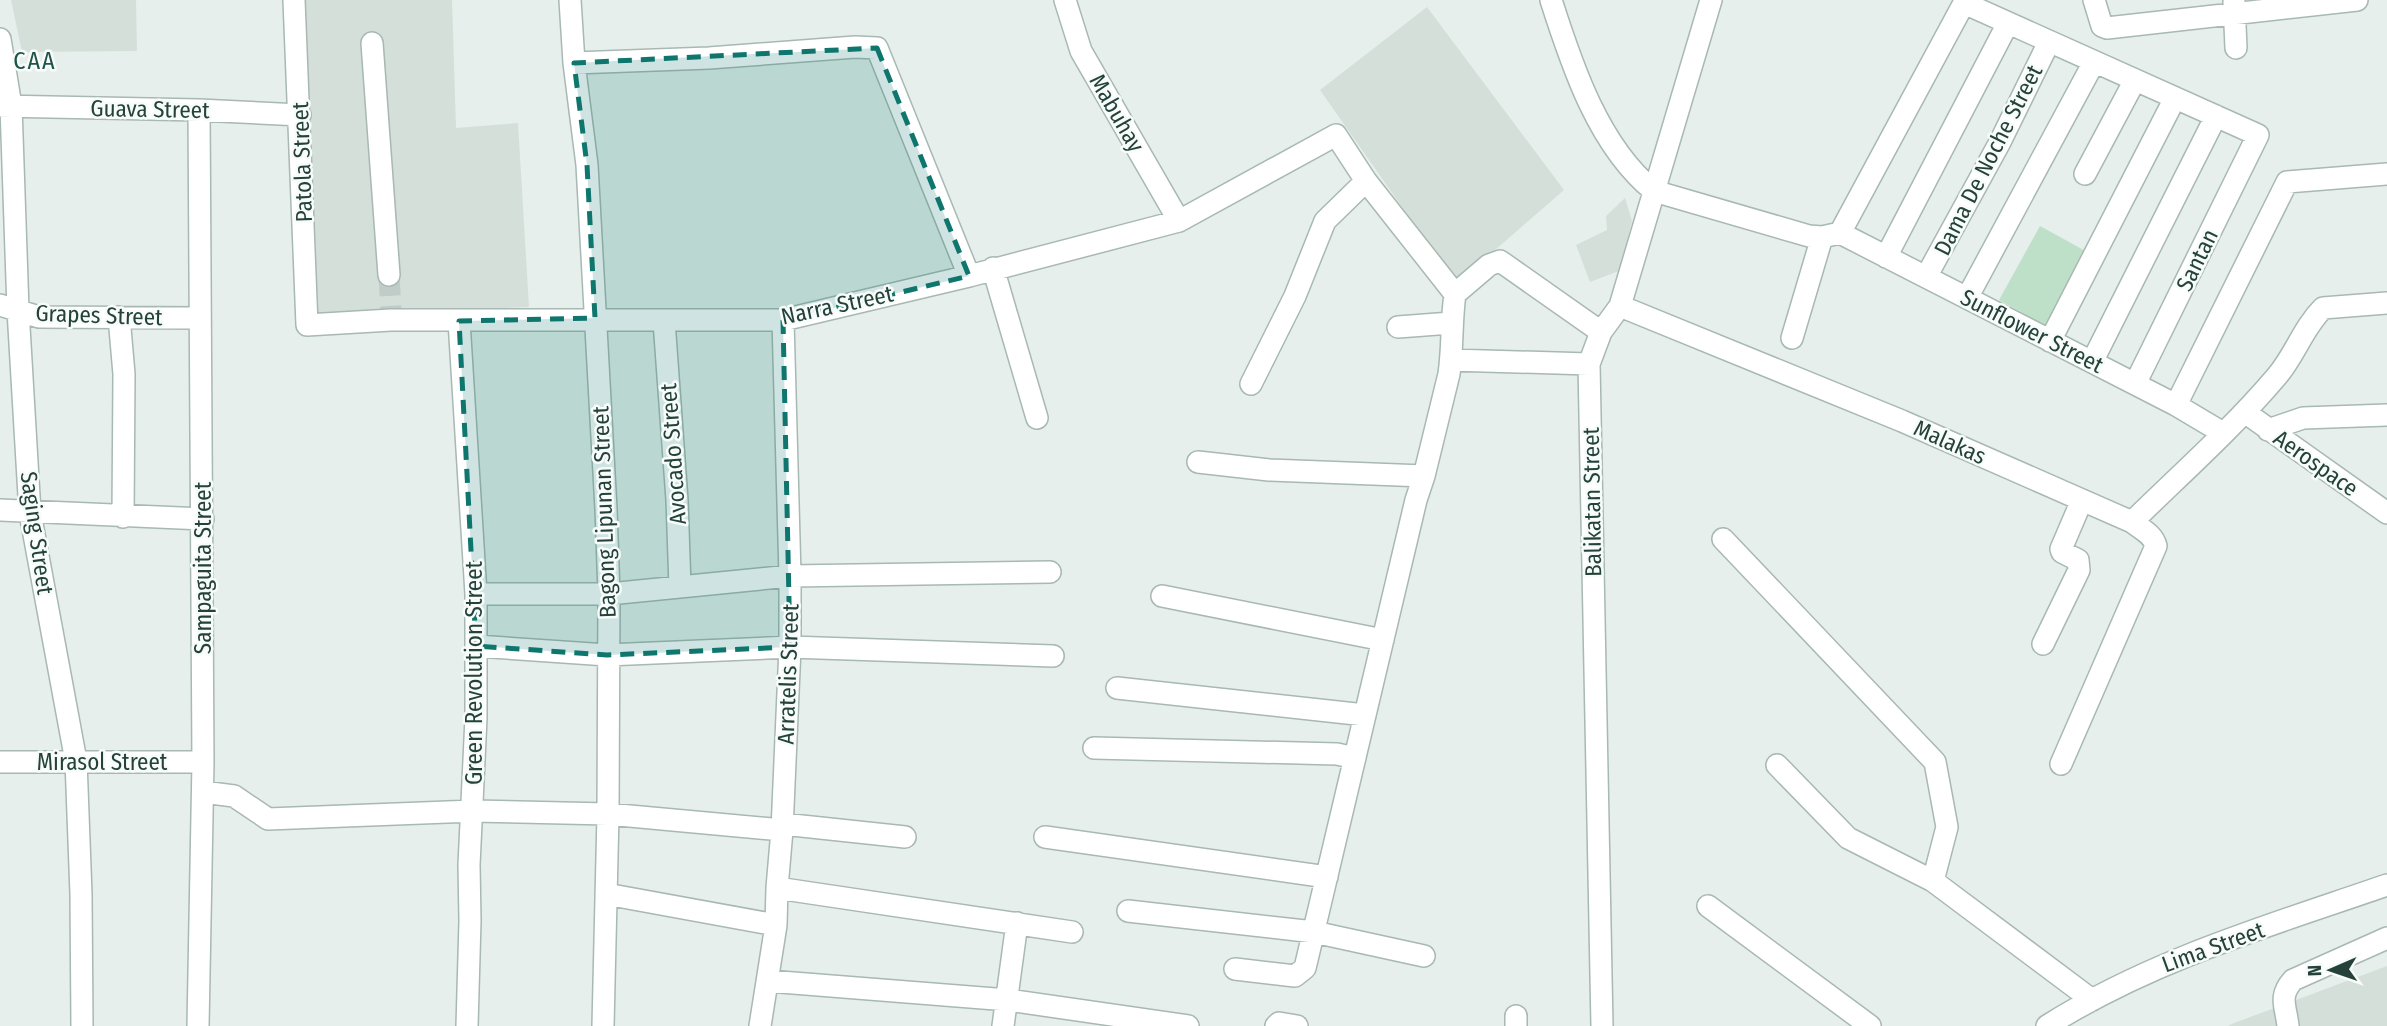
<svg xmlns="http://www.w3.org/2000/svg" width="2387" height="1026" font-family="'Fira Sans Condensed',sans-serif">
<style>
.built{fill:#d4dfda}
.green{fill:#bfe0c8}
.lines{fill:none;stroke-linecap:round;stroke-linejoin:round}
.minor-tunnel{stroke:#bfccc8;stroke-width:21;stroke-dasharray:21 10;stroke-linecap:butt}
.minor-casing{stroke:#a8b8b2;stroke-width:24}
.minor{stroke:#fff;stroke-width:21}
.marked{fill:#0f766e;fill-opacity:0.2;stroke:#0f766e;stroke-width:5;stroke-dasharray:14 9;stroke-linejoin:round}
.labels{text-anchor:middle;stroke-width:5;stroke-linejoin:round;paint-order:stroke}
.street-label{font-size:23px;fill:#24423a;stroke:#f7fbf9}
.neighbourhood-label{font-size:24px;letter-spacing:2px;fill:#1f5548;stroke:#f7fbf9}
</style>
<rect width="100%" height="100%" fill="#e6efeb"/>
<path class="built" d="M11,0H136L137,51L22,52Z
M299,0H452L456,128L518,123L529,307L311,316Z
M1427,7L1564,190L1456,284L1320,90Z
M1625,198L1632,221L1619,271L1590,282L1576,245L1607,230L1606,216Z
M2387,966V1026H2228L2234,1023Z"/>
<path class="green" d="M2040,226L2089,253L2048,327L1999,300Z"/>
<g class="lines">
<path class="minor-tunnel" d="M389,275L391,310"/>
<defs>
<path id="minor" d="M294,0L307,325L391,320H783L969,276L1179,221L1336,135L1366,181L1455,294
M570,0L574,63L587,165L606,509L609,594L608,814L603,1026
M1065,0L1081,51L1179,221
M1551,0C1572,66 1599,147 1654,191L1809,236L1822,237L1840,233L1964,3L2258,135L2135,384
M2094,0L2102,26L2107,28L2357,0
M2234,2L2236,48
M0,39L11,106L18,310L30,513L76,761L81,894L82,1026
M372,43L389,275
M574,63L709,58L855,47L877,48L969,276
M0,106L199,110L300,115
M2085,174L2135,80
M1840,233L2176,405L2223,433
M1886,257L2008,23
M993,268L1037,418
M1926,277L2000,142L2049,42
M1967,298L2094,62
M0,305L39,317L200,318
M1620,306L1902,421L2132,522C2181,474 2233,428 2277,376C2295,355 2303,328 2323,308L2387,303
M119,317L124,374L123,517
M459,321L476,594V718L469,865L470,921L467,1026
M664,321L677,500L680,587
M1398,327L1451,323
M1792,338L1822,237
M2050,341L2175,98
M1451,360L1589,364
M2092,362L2216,116
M1251,384L1295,296L1325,221L1366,181
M2176,405L2287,182L2387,174
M2246,413L2387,513
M2268,430L2303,418L2387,415
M1198,462L1269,470L1424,476
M0,510L203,519
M1723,539L1935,762L1947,827L1933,881
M476,594H609L790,576L1050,572
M1162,596L1383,640
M2043,644L2079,570L2078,560L2062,552L2061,549L2082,500
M476,646L607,655L790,647L1053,656
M1117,688L1365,715
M1094,748L1337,754L1355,758
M0,762H203
M2061,764L2156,546C2153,534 2141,529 2132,522
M1777,765L1848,838L1933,881L2092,1000
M203,792L234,796L268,819L473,811L608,814L782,830
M783,824L905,837
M1045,837L1327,877
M777,888L1072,932
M606,894L776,925
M1708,906L1870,1026
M1128,911L1314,932L1424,956
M1235,969L1295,976L1305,968L1416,500L1424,476L1449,374C1453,347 1451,321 1455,294L1489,265L1500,261L1601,332
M768,981L1008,1000L1188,1026
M1516,1016V1026
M198,1026L203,762L199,110
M760,1026L776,925L777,888L782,830L790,647V576L783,320
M1003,1026L1017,923
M1276,1026L1279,1023L1297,1026
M1602,1026L1589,364L1601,332L1620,306L1711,0
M2047,1026C2151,960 2271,925 2387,885
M2288,1026C2286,1006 2278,997 2293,980L2387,938"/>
</defs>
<use href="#minor" class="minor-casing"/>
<use href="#minor" class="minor"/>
</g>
<path class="marked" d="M877,48L969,276L783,320L790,647L607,655L476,646L459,321L595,318L587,165L574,63Z"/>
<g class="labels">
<g class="street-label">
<text transform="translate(150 109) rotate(1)" y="8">Guava Street</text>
<text transform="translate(1117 113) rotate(60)" y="8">Mabuhay</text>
<text transform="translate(1988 160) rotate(-63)" y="8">Dama De Noche Street</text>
<text transform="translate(302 162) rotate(-92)" y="8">Patola Street</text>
<text transform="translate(2197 260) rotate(-64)" y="8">Santan</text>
<text transform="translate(837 305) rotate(-12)" y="8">Narra Street</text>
<text transform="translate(99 315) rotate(2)" y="8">Grapes Street</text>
<text transform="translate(2032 331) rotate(27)" y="8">Sunflower Street</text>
<text transform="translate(1950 442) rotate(24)" y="8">Malakas</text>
<text transform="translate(673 454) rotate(-94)" y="8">Avocado Street</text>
<text transform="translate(2316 463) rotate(35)" y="8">Aerospace</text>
<text transform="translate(1592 502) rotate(-91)" y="8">Balikatan Street</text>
<text transform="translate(604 512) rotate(-92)" y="8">Bagong Lipunan Street</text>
<text transform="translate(37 533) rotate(82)" y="8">Saging Street</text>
<text transform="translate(203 568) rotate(-90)" y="8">Sampaguita Street</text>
<text transform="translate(474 673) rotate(-90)" y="8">Green Revolution Street</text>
<text transform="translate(788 674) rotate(-88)" y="8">Arratelis Street</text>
<text x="102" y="770">Mirasol Street</text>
<text transform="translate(2213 947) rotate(-20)" y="8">Lima Street</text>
</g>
<g class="neighbourhood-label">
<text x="35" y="69">CAA</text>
</g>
</g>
<g transform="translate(2331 970) rotate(268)" stroke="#f7fbf9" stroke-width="5" paint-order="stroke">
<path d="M0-5L12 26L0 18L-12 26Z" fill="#24423a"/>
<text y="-10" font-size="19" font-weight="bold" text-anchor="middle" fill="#24423a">N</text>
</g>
</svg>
